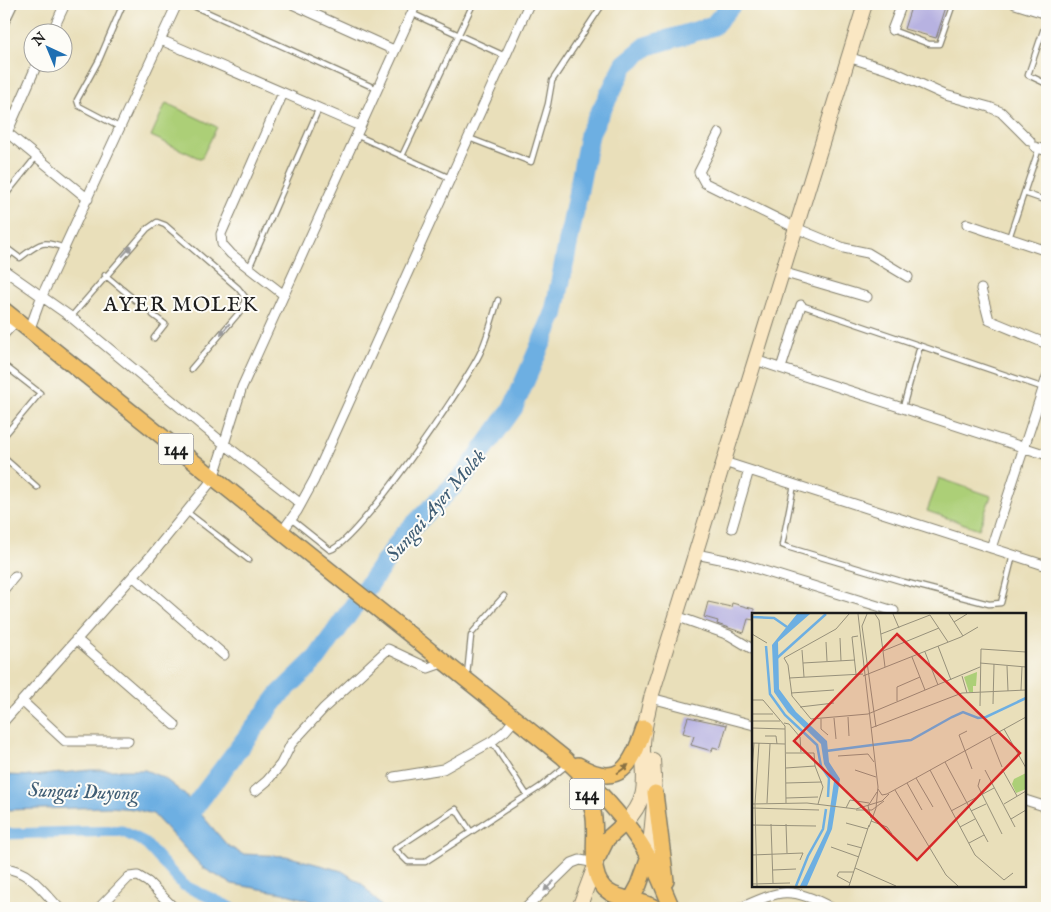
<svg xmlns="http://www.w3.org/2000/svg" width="1051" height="912" font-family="'IM FELL English',serif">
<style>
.green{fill:#accf77;stroke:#64764a}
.water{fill:#6dafe2;stroke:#44667f}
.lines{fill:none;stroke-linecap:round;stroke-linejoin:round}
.canal{stroke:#6dafe2;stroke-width:11}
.river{stroke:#6dafe2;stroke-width:20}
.building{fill:#b7b2e1}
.service-casing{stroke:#827e6b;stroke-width:7}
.minor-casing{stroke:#827e6b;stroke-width:11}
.secondary-casing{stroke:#827e6b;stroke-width:16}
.primary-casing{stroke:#827e6b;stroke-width:18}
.service{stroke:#fff;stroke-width:4.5}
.minor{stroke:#fff;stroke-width:9}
.secondary{stroke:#fae7c3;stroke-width:14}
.primary{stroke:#f3c26a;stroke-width:15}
.oneway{fill:#999}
.oneway2{fill:#886f43}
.labels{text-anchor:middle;stroke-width:4;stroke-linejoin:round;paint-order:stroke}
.shield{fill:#fdfcf7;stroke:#605f5e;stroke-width:1}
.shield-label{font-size:18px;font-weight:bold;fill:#1c1c1c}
.water-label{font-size:20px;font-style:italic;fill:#405e75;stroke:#fdfcf7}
.quarter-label{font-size:21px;letter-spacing:1px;fill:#1c1c1c;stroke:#fdfcf7}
.inset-river{fill:none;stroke:#6dafe2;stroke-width:2.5}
.inset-road{fill:none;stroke:#97917b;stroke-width:1}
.view{fill:#d62828;fill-opacity:0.15;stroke:#d62828;stroke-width:2.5}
.inset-edge{fill:none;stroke:#1c1c1c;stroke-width:2.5}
</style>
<rect width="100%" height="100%" fill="#fdfcf7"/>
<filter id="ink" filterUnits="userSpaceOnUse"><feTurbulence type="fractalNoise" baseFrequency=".02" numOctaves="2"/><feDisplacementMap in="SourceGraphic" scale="10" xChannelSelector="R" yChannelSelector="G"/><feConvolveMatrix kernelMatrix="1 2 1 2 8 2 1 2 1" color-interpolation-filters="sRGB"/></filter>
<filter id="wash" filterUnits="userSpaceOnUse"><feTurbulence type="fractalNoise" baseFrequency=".0096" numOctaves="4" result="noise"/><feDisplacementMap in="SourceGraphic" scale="20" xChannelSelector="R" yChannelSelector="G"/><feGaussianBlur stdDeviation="1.12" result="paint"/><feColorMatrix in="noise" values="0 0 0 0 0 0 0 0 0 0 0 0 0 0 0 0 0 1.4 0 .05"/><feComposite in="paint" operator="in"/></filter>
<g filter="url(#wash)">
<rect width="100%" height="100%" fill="#e9dfba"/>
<path class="green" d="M166,103L217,127L201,159L151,136Z
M939,478L991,496L979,529L927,511Z"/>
<path class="water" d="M90,770H145L164,778L184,794L227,845L242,854L286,856L342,871L361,883L383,908H336L283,893L232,884L203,868L153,814L134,809L109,807L4,810V775L33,776Z"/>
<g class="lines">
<path class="canal" d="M4,834L122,831L144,842L183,885L232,908"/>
<path class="river" d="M183,822L279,695L317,658L404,535L467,472L513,408L554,314L590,132L625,64L647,46L713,26L732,4"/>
</g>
<g id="blocks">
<path class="building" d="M912,4H947L936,38L904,29Z
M708,602L731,607L732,603L754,609V620L748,619L744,633L717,624L718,621L704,617Z
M688,717L727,725L720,749L713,747L712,751L691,745L694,736L683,733Z"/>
</g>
</g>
<g filter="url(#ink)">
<use href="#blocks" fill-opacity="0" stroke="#827e6b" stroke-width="1"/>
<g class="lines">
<defs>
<path id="service" d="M189,4L377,89
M411,13L505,56
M1047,19L1028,75L1047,84
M4,27L15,4
M892,30L929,44H939L953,4
M119,127L79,106L77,100L99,60L123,4
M356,135L450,178
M469,138L531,162L548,104L552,81L600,8L599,4
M402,156L473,4
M1024,193L1047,201
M4,197L36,157
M1009,238L1039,148
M4,246L12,252
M4,262L12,252L20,258C39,244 41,239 64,248
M249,268L319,108
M105,275L135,300
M801,305L1044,388
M153,315L165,324L154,338
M71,317L147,229L157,222L165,225L238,288L245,297L243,308L191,369
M4,365L40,393L4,436
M903,407L920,346
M4,458L37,487
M794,485L782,545L787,547L904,582L989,604L1001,603L1013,555
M187,512L249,560
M291,519L330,550C355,545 468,381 481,351C488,335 493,317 498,300
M495,606L504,596
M473,632L493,609
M467,675L471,636
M492,742L527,795
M471,832L425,862H408L395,849L456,809L471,832L540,787L567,765"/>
<path id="minor" d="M292,4L394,50
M1015,4L1047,14
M892,30L902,4
M52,32L65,4
M161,40L360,126
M848,57L892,71L945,95L989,107L1001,112L1030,141
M283,93L221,234L222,244L231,254L284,295
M4,130L88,199
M7,133L38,62
M719,133L699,172L705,183L796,228L844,248L868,253L908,277
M1035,147L1047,151
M967,224L1047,251
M4,270L71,317L223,443L301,504
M782,272L867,297
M981,289L989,320L1047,344
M29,331L41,298L177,4
M4,334L16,321
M755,360L1047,455
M781,368L801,305
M724,462L1047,566
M732,528L749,470
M281,533L297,511L314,480L529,4
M991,548L1047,377
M696,554L735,562L894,611
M133,576L224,655
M4,589L15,576
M676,616L729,635L754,650
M76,639L175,725
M651,698L754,725
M22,701L65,741H128
M4,721L150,557L213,479L242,387L416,4
M394,777L443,769L491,742L505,731L516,718
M255,791L267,781L281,764L291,744L324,708L388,649L428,668L445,662
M1025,800L1047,807
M4,868C29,870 43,891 59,908
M99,908L129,877L138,876L148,882L174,908
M526,908L572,863L580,860L596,863
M740,908C779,891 789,885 830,907"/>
<path id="secondary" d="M625,823C652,796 642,777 643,744C644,727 648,711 652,694L865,4
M649,857L655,793L653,760
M579,908L596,863"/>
<path id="primary" d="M4,310L563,757C594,786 627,819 648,856C658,872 664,891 672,908
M578,765C620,790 632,765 644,728
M579,781C585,791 591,801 593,812C599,836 585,877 609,892C622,901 640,898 655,908
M655,793L666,881
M598,857L607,839L625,823
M632,898L639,885L649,857"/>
</defs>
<use href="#service" class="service-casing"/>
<use href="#minor" class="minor-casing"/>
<use href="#secondary" class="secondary-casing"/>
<use href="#primary" class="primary-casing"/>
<use href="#service" class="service"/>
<use href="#minor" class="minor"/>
<use href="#secondary" class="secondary"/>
<use href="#primary" class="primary"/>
</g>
<defs><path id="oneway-solid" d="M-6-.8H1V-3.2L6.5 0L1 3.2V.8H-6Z" transform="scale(1.25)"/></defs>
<g class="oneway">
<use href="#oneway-solid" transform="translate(127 251) rotate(-48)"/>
<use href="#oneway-solid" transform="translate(225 329) rotate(130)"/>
<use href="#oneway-solid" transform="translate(549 886) rotate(135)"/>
</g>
<use class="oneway2" href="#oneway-solid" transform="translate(623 769) rotate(-37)"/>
</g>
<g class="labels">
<g class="shield">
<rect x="158.5" y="433.5" width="35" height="31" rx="4"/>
<rect x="569.5" y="778.5" width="35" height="31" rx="4"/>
</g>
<g class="shield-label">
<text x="176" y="455">144</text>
<text x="587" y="800">144</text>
</g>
<g class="water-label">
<text transform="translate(435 505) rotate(-49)" y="7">Sungai Ayer Molek</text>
<text transform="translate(83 791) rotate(2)" y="7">Sungai Duyong</text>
</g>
<g class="quarter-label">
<text x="181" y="311">AYER MOLEK</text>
</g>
</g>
<g transform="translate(752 613)">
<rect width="274" height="274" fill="#e9dfba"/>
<path d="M225,59L224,73H221V79H217L212,64ZM274,160V176L264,180L260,171L262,166Z" fill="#accf77"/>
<path d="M45,1H58L26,29L27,76L44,99L75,128L77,149L88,166L80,216L55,273H48L75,217L82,168L72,151L69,131L36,99L22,79L20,32Z" fill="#6dafe2"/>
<path class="inset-river" d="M0,4L22,5L35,14M14,33L18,81L33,102L65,132L69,153L77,165L76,184M25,45L74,1M74,138L159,127L200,104L211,99L226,105L234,104L274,85M44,273L56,243L71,216L74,196"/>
<path class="inset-road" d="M97,1L84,16L32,45L36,52L40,83L59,106L116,101L228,54M106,1L126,174L124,195L117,214M115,1L110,13L124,114M123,1L127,7L133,54M141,1L147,15M197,1L211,23M178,2L196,29M202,9L215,1M0,21L15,30M129,21L178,2M88,25L89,48M74,29L75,48M186,33L199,67M50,37L52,64M131,38L187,15M173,39L186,72M160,44L173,77M51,50L103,47M228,50L274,54M255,53L256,78M104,61L100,24L106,23M111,63L209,24L226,14M210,63L215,80M37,65L111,61M269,77L270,54M39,80L82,77M0,87H11L33,113L34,190M145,88V74L168,64M241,91L242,51M228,93L229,36L274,39M48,94L82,90M0,101H21M96,104L97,123M82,105L84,126M69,106V116L76,122M0,108H28M32,110L37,111L48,124L49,139M0,115L33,116M119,115L210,80L274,77M252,116L274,155M215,118L207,122L220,156M13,123H24L25,131M238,124L250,154M0,130L33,131M34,140H62L63,153L71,174L66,191M86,143L116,141L122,149M193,149L236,229M34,155L63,153M250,156L265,183M0,157L2,130M103,157L124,164M178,157L223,242L252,267L261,260M233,157L263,214M164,165L181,194M228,166L226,173L250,221M34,170L70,169M155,170L170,197M126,176L130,182L135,181L274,104M143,177L194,262L206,273M34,185L66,184M15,190L18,131M0,191L55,190L104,196L130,188L137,181M252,191L274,178M0,195L67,197M94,195L98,187L117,190M104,197H120L132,188M199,198L242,175M219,198L234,191M119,205L116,193L125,179M259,206L274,197M119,208L135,214L140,221M94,210L116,216M19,211L21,270M34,211L35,240M0,212L64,213M208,214L223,206M217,230L232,222M95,231L110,235M79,234L107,244M0,242L51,240L48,247M103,255L144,273M21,257L44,256M98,270L85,263L87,259H102M0,271L38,270M5,273L3,191L7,130M97,273L117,212"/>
<path class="view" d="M145,21L268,140L165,247L42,128Z"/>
<rect width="274" height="274" class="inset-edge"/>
</g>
<rect width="1051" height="912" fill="none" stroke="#fdfcf7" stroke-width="20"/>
<g transform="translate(48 48) rotate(316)"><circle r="24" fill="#fdfcf7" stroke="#a3a29f"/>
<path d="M0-4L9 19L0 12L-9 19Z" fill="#1f6fb2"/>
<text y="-8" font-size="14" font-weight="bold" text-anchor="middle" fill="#1c1c1c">N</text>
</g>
</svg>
